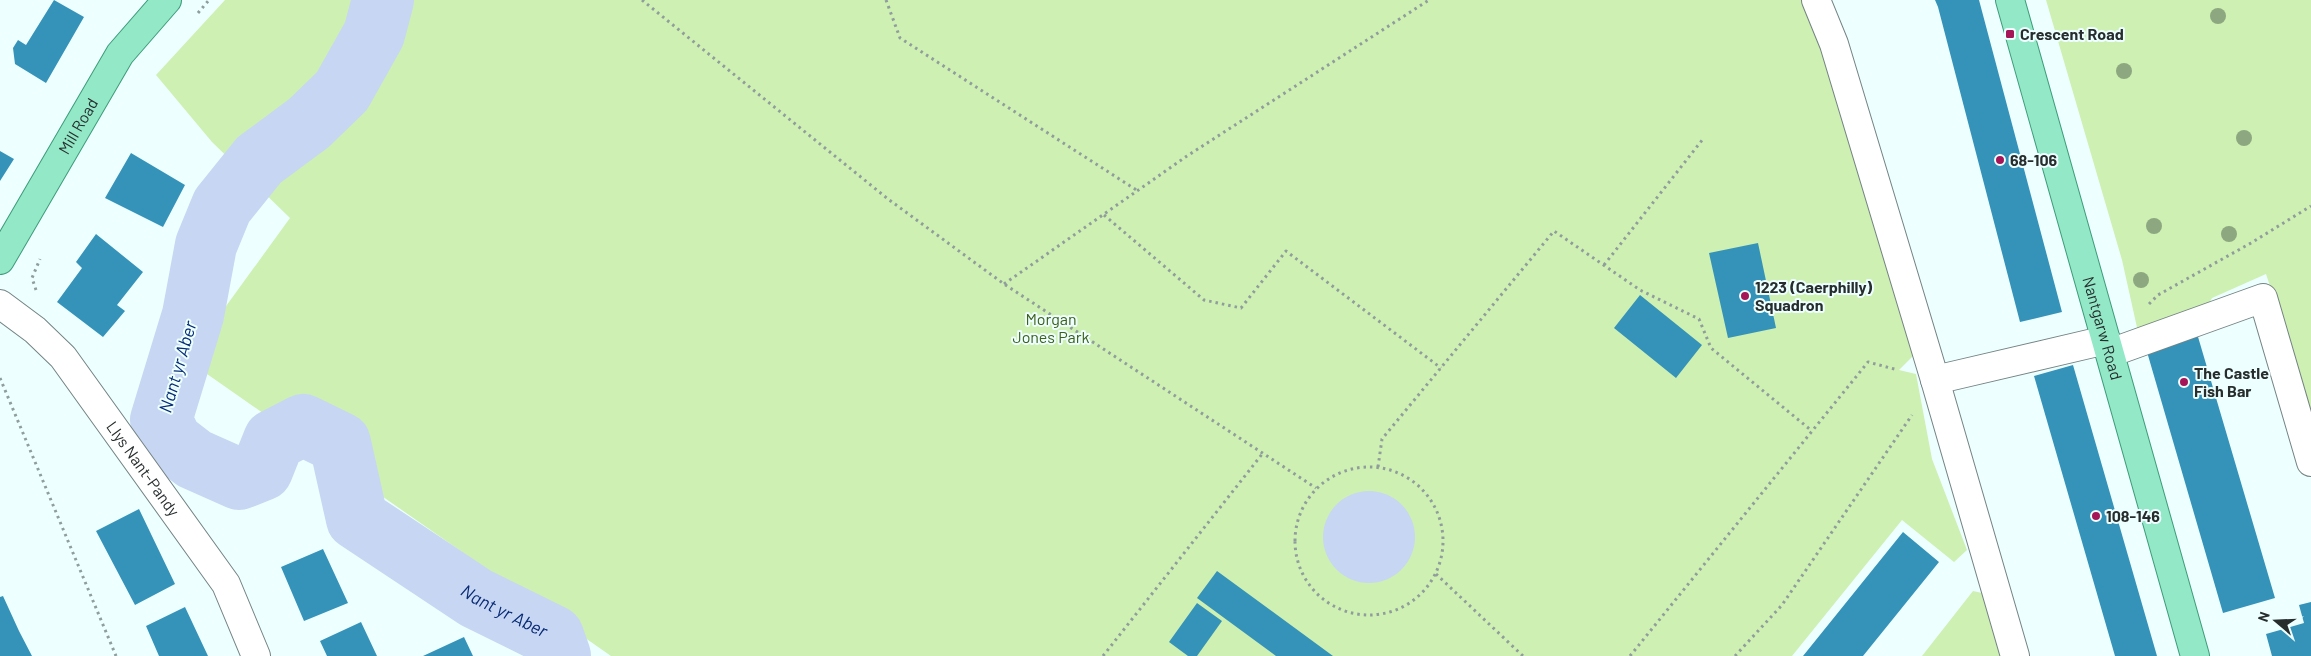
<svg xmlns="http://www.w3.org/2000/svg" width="2311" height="656" font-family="Barlow,sans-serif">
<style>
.green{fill:#cef0b2}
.water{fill:#c7d6f2}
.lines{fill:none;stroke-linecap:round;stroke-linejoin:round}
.river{stroke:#c7d6f2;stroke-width:62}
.building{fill:#3593ba}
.minor-casing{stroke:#748383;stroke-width:30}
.major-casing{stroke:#3d9c79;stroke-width:30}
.path{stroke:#909d9d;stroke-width:3;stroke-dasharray:2.5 4;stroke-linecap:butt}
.minor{stroke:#fff;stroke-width:28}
.major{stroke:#92e8c7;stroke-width:28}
.tree{fill:#8da880}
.poi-dot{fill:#a51557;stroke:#edffff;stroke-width:2}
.labels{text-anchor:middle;stroke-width:4;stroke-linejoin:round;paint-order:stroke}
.poi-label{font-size:16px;font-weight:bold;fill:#272d2d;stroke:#edffff;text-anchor:start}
.street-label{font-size:16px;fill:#272d2d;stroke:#edffff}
.park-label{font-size:16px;fill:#3e6118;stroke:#edffff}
.water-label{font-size:18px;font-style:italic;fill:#072b75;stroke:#edffff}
</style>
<rect width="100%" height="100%" fill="#edffff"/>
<path class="green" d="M225,0H1804L1827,52L1915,354L1899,370L1916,374L1932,459L1967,550L1954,562L1902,520L1792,656H611L187,360L290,218L212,142L156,75Z
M2046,0H2311V427L2283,325L2266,274L2212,298L2202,315L2138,332L2122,260Z
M1973,591L1982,593L2000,656H1922Z"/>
<path class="water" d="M1323 537a46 46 0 1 1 92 0a46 46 0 1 1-92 0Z"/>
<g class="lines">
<path class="river" id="s1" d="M383,0L374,34L342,91L309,123L259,160L222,206L206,245L193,315L161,420L172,442L194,459L239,479L262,470L274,440L303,425L340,443L357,519L476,598L553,636L560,656"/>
</g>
<path class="building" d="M54,0L84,17L46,83L15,64L13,48L18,40L26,45Z
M1935,0H1979L2062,312L2020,322L1938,7Z
M0,151L14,159L0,181Z
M131,153L185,185L163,227L105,198Z
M96,234L143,272L117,305L125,311L103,337L57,302L82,268L76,262Z
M1758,243L1776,328L1728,338L1709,253Z
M1640,295L1702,345L1676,378L1614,328Z
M2196,330L2275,598L2223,613L2145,345Z
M2073,365L2157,656H2115L2034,376Z
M139,509L175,584L135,605L96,531Z
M1903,532L1939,562L1863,656H1803Z
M323,549L348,603L304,621L281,567Z
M1217,571L1333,656H1276L1197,598Z
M3,596L19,631L32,656H0V597Z
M2311,602V656H2272L2266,634L2304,623L2299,605Z
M1197,603L1222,621L1197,656H1188L1169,642Z
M185,607L208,656H159L146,626Z
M361,622L377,656H327L320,641Z
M464,637L473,656H423Z"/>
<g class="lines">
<defs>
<g id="minor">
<path d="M1816,0L1834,44L1935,380L2015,656"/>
<path id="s2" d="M0,304L35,330L63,357L226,584L256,656"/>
<path d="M2110,353L2263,298L2311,462"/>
<path d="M1935,380L2106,340"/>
</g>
<g id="major">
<path id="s3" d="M2010,0L2195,656"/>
<path id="s4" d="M0,260L120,54L167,0"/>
</g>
</defs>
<use href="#minor" class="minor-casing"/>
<use href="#major" class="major-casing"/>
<path class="path" d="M642,0L888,199L1004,284L1316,488
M886,0L900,38L1138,191
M198,13L209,0
M1104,215L1204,300L1241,308L1286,251L1441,368
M1604,265L1703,139
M1004,284L1187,156L1429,0
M36,290L32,278L40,259
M2149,304L2158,295L2251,243L2311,206
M0,378L116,656
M1378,467L1382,439L1554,231L1640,290L1699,319L1711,348L1812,431
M1295 541a74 74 0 1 1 148 0a74 74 0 1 1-148 0Z
M1436,574L1523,656
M1103,656L1263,453
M1630,656L1868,362L1898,370
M1735,656L1782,605L1912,415"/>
<use href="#minor" class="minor"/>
<use href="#major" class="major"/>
</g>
<g class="tree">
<circle cx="2218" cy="16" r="8"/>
<circle cx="2124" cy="71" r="8"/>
<circle cx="2244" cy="138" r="8"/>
<circle cx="2154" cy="226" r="8"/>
<circle cx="2229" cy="234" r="8"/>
<circle cx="2141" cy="280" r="8"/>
</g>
<g class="poi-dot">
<rect x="2005" y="29" width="10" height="10" rx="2.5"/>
<circle cx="2000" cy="160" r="5"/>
<circle cx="1745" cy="296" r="5"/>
<circle cx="2184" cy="382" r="5"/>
<circle cx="2096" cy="516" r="5"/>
</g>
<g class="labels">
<g class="poi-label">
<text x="2020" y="40">Crescent Road</text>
<text x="2010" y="166">68-106</text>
<text x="1755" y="293">1223 (Caerphilly)<tspan x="1755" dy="18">Squadron</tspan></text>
<text x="2194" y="379">The Castle<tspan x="2194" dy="18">Fish Bar</tspan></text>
<text x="2106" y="522">108-146</text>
</g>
<g class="street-label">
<text dy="6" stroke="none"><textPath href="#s4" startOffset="155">Mill Road</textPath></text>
<text dy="6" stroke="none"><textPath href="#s3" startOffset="341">Nantgarw Road</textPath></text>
<text dy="6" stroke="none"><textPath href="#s2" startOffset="220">Llys Nant-Pandy</textPath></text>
</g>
<g class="park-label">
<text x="1051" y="325">Morgan<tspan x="1051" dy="18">Jones Park</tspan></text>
</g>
<g class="water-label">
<text transform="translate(178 367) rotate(-74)" y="6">Nant yr Aber</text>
<text dy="6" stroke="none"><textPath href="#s1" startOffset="975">Nant yr Aber</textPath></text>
</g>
</g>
<g transform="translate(2276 621) rotate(289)" stroke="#edffff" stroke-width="4" paint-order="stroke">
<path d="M0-4L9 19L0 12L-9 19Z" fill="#272d2d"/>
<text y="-8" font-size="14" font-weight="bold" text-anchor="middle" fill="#272d2d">N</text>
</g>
</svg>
